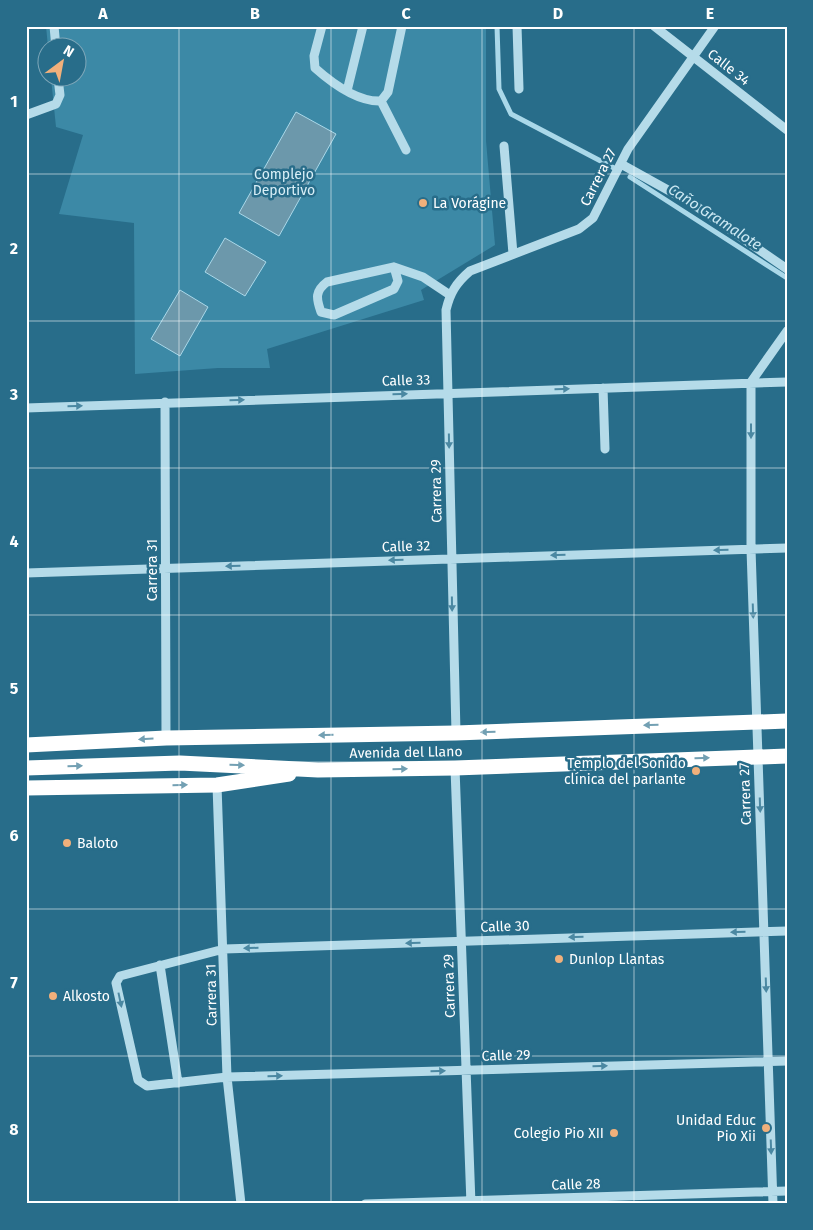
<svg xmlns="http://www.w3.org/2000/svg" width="813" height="1230" font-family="'Fira Sans',sans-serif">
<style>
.green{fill:#3c89a6}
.water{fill:#6c98ab;stroke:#aad8e9}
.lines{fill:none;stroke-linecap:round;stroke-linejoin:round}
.stream{stroke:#aad8e9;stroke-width:5}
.minor{stroke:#b5dbe9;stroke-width:9}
.highway{stroke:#fff;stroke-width:15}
.oneway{fill:#4b88a2}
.oneway2{fill:#73a0b3}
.grid{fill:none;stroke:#fff;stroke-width:1;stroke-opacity:0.55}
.poi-dot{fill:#f1b07b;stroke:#286d8a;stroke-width:2}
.labels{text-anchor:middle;stroke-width:5;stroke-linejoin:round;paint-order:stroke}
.street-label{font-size:14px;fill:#fff;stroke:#286d8a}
.park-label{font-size:14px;fill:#d9eff7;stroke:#286d8a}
.poi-label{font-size:14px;fill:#fff;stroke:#286d8a;text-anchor:start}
.water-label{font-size:15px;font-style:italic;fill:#cde9f3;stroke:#286d8a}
.neatline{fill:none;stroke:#fff;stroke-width:2}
.grid-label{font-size:16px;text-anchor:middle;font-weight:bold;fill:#fff}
</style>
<rect width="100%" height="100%" fill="#286d8a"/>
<path class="green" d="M46,26H486V141L495,245L421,290L424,300L267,349L270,368H218L135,374L134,223L59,214L83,135L56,127L51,78H78V48L48,47Z"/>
<path class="water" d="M296,112L336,134L279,236L239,213Z
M225,238L266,262L245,296L205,272Z
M180,290L208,307L180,356L151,339Z"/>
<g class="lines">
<path class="stream" d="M497,26L499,89L511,114L614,168
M630,177L787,278"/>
<path class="minor" d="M54,26L56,48
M322,26L314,56L315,68C333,84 357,102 381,101L406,150
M517,26L519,89
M654,26L787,130
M347,91L363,26
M381,101L388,92L402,26
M26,115L56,104L60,95L58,78
M504,146L513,254
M621,164L693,204L787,269
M394,267L398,281L394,289L334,315L321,312C316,298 315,291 327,282L394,267L423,277L450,295
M603,388L605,449
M165,402L166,738
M26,408L787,382
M26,573L787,548
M456,733L446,310C450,293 456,283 470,271L579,229L593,218L628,149L715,26
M455,768L471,1204
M217,785L227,1077L241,1204
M787,931L224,949L120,976L116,983L138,1080L147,1086L227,1077L787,1061
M160,965L178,1083
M365,1204L787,1191
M773,1204L751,549V382L787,331"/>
<path class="highway" d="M26,745L166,738L456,733L787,721
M26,768L180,763L318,770L455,768L787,756
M26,788L217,785L289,774"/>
</g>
<defs><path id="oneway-solid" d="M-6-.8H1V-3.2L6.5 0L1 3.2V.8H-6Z" transform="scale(1.25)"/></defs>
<g class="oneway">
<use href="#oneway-solid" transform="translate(562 389) rotate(-2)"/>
<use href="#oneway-solid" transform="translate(400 394) rotate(-2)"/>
<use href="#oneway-solid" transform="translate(237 400) rotate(-2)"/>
<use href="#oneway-solid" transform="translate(75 406) rotate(-2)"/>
<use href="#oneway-solid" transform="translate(751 431) rotate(90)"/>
<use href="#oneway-solid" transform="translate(449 441) rotate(89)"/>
<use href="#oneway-solid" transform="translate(721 550) rotate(178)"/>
<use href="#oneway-solid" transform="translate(558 555) rotate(178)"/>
<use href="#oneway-solid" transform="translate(396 560) rotate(178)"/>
<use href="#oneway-solid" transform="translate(233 566) rotate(178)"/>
<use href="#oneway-solid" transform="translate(452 604) rotate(89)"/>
<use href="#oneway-solid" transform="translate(753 611) rotate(88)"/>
<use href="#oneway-solid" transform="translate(760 805) rotate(88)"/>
<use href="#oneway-solid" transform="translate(738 932) rotate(178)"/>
<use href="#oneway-solid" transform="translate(576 937) rotate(178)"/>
<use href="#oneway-solid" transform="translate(413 943) rotate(178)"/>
<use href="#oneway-solid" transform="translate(251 948) rotate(178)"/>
<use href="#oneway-solid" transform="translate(766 985) rotate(88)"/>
<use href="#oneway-solid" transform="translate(120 1000) rotate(78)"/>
<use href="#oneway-solid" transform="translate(600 1066) rotate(-2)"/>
<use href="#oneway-solid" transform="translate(438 1071) rotate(-2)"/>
<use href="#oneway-solid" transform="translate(275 1076) rotate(-2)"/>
<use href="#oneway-solid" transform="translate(771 1147) rotate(88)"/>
</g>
<g class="oneway2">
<use href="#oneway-solid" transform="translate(651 725) rotate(178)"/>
<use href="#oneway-solid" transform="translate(488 732) rotate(178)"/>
<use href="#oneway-solid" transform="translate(326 735) rotate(179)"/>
<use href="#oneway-solid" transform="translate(146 739) rotate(177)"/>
<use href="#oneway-solid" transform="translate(702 758) rotate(-2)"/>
<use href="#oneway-solid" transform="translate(237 765) rotate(1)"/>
<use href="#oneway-solid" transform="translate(75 766) rotate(-2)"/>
<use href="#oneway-solid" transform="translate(400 769) rotate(-1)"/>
<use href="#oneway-solid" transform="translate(180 785) rotate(-1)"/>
</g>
<path class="grid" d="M179,26V1204M331,26V1204M482,26V1204M634,26V1204M26,174H787M26,321H787M26,468H787M26,615H787M26,762H787M26,909H787M26,1056H787"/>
<g class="poi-dot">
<circle cx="423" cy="203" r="5"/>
<circle cx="696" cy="771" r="5"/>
<circle cx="67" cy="843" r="5"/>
<circle cx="559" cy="959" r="5"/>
<circle cx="53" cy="996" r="5"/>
<circle cx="766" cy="1128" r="5"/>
<circle cx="614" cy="1133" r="5"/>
</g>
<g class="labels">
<g class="street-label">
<text transform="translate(729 67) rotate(38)" y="5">Calle 34</text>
<text transform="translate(598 177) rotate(-63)" y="5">Carrera 27</text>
<text transform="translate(406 380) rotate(-2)" y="5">Calle 33</text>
<text transform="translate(436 491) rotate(-91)" y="5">Carrera 29</text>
<text transform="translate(406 546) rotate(-2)" y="5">Calle 32</text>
<text transform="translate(152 570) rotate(-90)" y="5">Carrera 31</text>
<text transform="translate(406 752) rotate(-1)" y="5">Avenida del Llano</text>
<text transform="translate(745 794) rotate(-92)" y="5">Carrera 27</text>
<text transform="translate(505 926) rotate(-2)" y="5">Calle 30</text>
<text transform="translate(449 986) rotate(-92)" y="5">Carrera 29</text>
<text transform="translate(211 995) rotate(-91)" y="5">Carrera 31</text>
<text transform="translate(506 1055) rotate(-2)" y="5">Calle 29</text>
<text transform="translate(576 1184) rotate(-2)" y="5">Calle 28</text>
</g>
<g class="park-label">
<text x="284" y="179">Complejo<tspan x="284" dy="16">Deportivo</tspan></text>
</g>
<g class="poi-label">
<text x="433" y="208">La Vorágine</text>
<text x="686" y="768" text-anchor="end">Templo del Sonido<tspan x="686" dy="16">clínica del parlante</tspan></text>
<text x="77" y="848">Baloto</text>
<text x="569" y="964">Dunlop Llantas</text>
<text x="63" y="1001">Alkosto</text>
<text x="756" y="1125" text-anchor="end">Unidad Educ<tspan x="756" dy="16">Pio Xii</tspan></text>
<text x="604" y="1138" text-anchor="end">Colegio Pio XII</text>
</g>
<g class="water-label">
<text transform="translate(715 217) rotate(33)" y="5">Caño Gramalote</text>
</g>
</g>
<rect width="813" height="1230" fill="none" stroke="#286d8a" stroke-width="55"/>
<g transform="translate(62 62) rotate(32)"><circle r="24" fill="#286d8a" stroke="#7ea7b9"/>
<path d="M0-4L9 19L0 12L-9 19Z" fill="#f1b07b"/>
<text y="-8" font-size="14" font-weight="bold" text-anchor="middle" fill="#ffffff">N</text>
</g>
<rect x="28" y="28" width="758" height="1174" class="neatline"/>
<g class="grid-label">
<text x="103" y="19">A</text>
<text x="255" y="19">B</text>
<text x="406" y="19">C</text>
<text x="558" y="19">D</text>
<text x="710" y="19">E</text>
<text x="14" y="107">1</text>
<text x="14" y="254">2</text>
<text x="14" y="400">3</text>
<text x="14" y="547">4</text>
<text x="14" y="694">5</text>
<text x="14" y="841">6</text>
<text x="14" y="988">7</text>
<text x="14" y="1135">8</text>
</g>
</svg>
